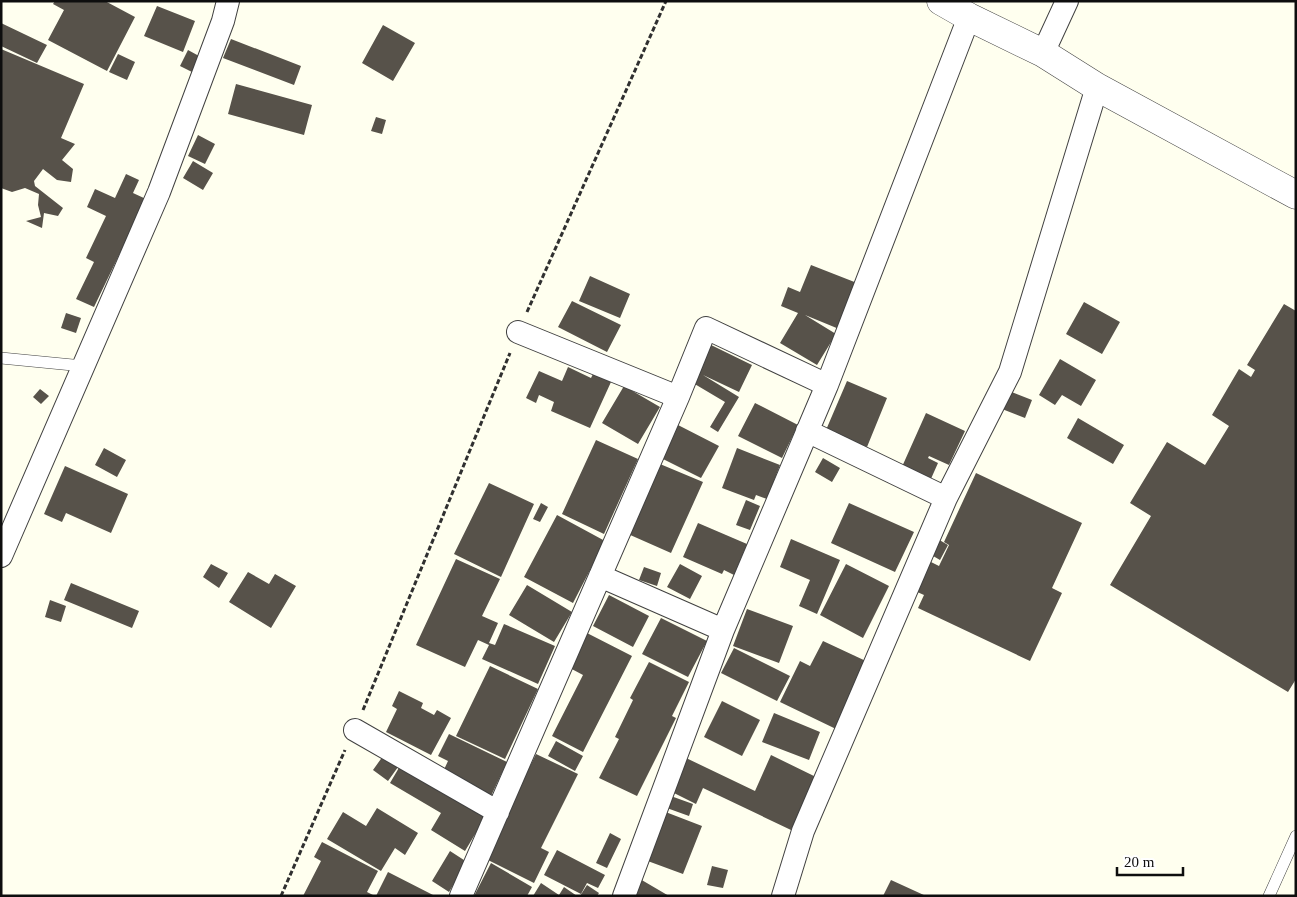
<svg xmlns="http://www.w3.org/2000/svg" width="1297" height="897" font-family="'Times New Roman',serif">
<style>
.building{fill:#57524a}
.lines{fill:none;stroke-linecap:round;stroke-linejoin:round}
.service-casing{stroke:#414141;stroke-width:12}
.minor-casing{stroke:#414141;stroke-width:24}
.tertiary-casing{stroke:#414141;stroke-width:29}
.path{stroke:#303030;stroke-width:3;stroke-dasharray:5 2.5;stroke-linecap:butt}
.service{stroke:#fff;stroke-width:11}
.minor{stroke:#fff;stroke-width:22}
.tertiary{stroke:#fff;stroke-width:28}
</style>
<rect width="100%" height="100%" fill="#ffffef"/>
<path class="building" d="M55,1H105L135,17L107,71L48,40L64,10L53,4Z
M157,6L195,21L183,52L144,36Z
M1,23L47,45L37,63L1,46Z
M383,25L415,43L393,81L362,63Z
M231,39L301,66L294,85L223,58Z
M1,49L84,84L61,138L75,144L62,160L73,169L71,182L57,180L43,169L34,181L35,186L63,208L58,216L44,213L42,228L26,221L41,217L38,205L39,194L25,188L12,192L1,188Z
M188,50L199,56L192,72L180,66Z
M118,54L135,62L127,80L109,72Z
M236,84L312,105L304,135L228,114Z
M376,117L386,120L382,134L371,131Z
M198,135L215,144L205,164L188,156Z
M193,161L213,173L203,190L183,178Z
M126,174L139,180L133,193L146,199L94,307L76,299L94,262L86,258L106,216L87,207L95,189L115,198Z
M811,265L857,283L839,329L805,315L836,334L817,365L780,343L798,313L781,306L788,287L800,292Z
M590,276L630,294L620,318L579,301Z
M572,301L621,325L607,352L558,327Z
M1084,302L1120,322L1102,354L1066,334Z
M1284,304L1296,311V679L1288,692L1110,585L1151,516L1130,503L1167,442L1205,465L1229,426L1212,415L1239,369L1251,377L1255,370L1247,365Z
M66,313L81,318L76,333L61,328Z
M709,344L752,365L739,392L703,375L739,397L718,432L710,427L725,402L693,383Z
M1060,359L1096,380L1081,406L1062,395L1055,405L1039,395Z
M568,367L591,378L593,374L611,382L590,428L551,411L554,402L539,395L536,403L526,398L539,371L562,381Z
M847,381L887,398L867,447L826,430Z
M624,386L660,407L638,444L602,423Z
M40,389L49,396L41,404L33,397Z
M1009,391L1032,400L1025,418L1002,409Z
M755,403L798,425L782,458L738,436Z
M926,413L965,431L949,465L929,456L928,458L938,463L930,481L901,469Z
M1078,418L1124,445L1113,464L1067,438Z
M678,425L719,446L701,478L661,458Z
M596,440L638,459L604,534L562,514Z
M104,448L126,460L117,477L95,465Z
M737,448L780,465L767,499L756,495L754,500L722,488Z
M823,458L840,468L832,482L815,472Z
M660,464L703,482L671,553L628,534Z
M65,466L128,494L111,533L66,513L62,522L44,514Z
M976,473L1082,523L1052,588L1062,593L1030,661L918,608L924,595L915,591L929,561L939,566L949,545L944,542Z
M489,483L534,504L501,577L454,554Z
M746,500L760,506L750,530L736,525Z
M541,503L548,507L540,522L533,519Z
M849,503L914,532L895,572L831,543Z
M557,515L605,541L573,603L524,577Z
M698,523L747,544L734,575L724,570L722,574L683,557Z
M936,538L948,545L940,560L928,553Z
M791,539L840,560L817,614L799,606L810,580L780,567Z
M456,559L500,579L482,616L498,623L489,643L495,645L504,624L555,646L538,684L482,659L489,645L478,640L465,667L416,645Z
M211,564L228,573L219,588L203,577Z
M680,564L702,576L690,599L667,587Z
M846,564L889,586L863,638L820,615Z
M644,567L661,573L657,586L639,580Z
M248,572L269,584L275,574L296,586L271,628L229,602Z
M71,583L139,611L132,628L64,600Z
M527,585L572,612L554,642L509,615Z
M609,595L649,616L633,647L593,626Z
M50,600L66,606L61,622L45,617Z
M747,609L793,626L779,663L733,646Z
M661,618L707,641L688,677L642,654Z
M585,632L632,656L583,752L552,736L583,675L568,667Z
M823,641L868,662L836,729L780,702L800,661L810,666Z
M734,648L790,676L777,701L721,673Z
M649,662L689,682L672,716L676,718L637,796L599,778L619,739L615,737L633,700L630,698Z
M490,666L538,689L505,759L456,736Z
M399,691L423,703L421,708L434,715L437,710L451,718L431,755L386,732L397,709L392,706Z
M722,701L760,720L742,756L704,737Z
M774,713L820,732L809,760L762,742Z
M449,734L507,762L491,796L441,776L448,761L438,756Z
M556,741L583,756L575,771L548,756Z
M536,754L578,774L541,848L549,852L534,883L484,858Z
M771,755L816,777L791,830L703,788L696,804L668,790L684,757L755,791Z
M383,756L398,767L388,781L373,770Z
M400,766L486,816L465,851L431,830L441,813L390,783Z
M668,795L693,804L689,816L664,807Z
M377,808L418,833L405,855L395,848L381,871L327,839L343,812L366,826Z
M663,811L702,826L683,874L645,860Z
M610,833L621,839L607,868L596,863Z
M322,842L378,871L367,892L375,896H303L321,861L314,857Z
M557,850L605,875L598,888L587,883L581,894L544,875Z
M450,851L467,862L449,892L432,881Z
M491,863L532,887L527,896H474Z
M712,866L728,870L723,888L707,885Z
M388,872L435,896H376Z
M640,879L669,896H630Z
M891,880L926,896H883Z
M541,883L559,895L564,887L577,896H533Z
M587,885L599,893L597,896H580Z"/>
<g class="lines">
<defs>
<path id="service" d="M1,358L83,366
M1269,896L1296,836"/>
<path id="minor" d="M1043,53L1067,1
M518,332L678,397
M807,431L946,498
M1,556L159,192L223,21L228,1
M600,576L723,630
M355,730L498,812
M461,896L678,397L706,328L827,385
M624,896L723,630L827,385L969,17
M783,896L803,831L946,498L1010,372L1097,87"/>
<path id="tertiary" d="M941,1L969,17L1043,53L1097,87L1296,195"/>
</defs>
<use href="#service" class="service-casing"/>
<use href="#minor" class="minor-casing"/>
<use href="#tertiary" class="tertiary-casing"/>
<path class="path" d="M527,312L666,1
M363,710L510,353
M281,896L345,750"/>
<use href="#service" class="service"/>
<use href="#minor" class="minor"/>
<use href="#tertiary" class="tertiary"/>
</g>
<rect width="1297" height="897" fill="none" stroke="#0e0e0e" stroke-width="5"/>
<path d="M1117 867v8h66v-8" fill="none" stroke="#0e0e0e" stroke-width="2.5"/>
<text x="1124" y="867" font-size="15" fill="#0e0e0e" stroke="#ffffff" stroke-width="4" paint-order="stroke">20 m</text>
</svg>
